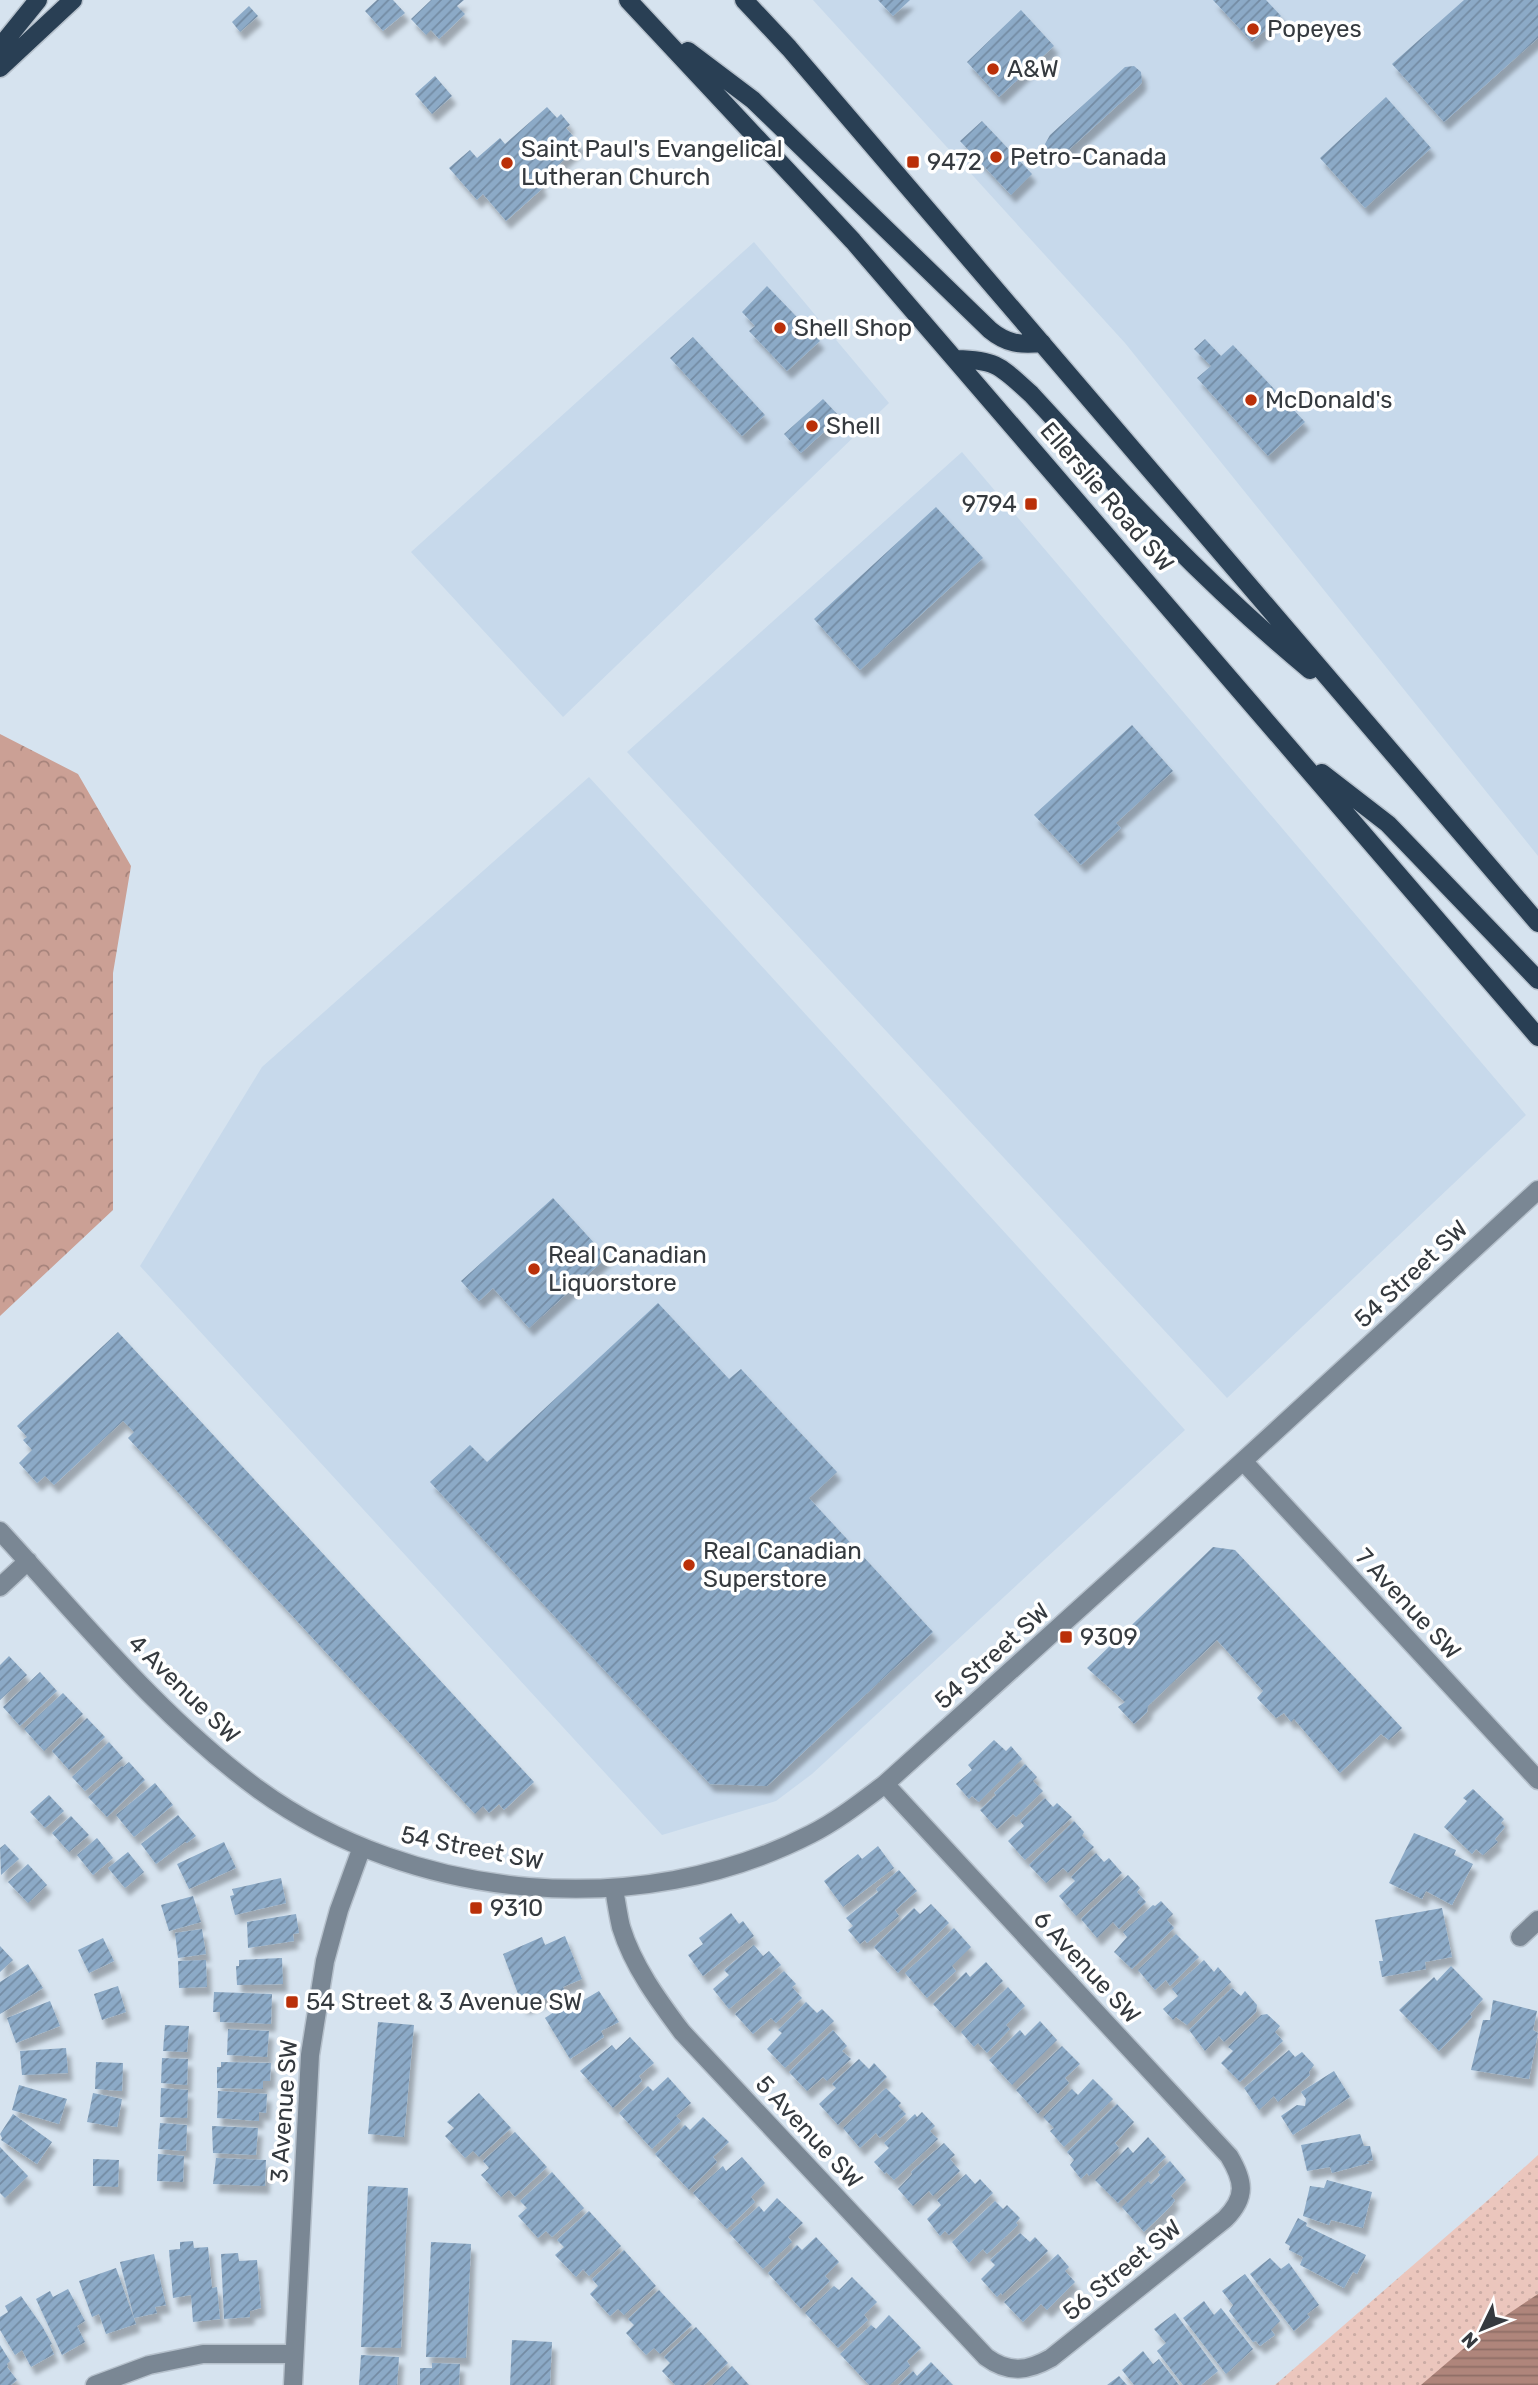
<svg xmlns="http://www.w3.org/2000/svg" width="1538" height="2385" font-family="Rubik,sans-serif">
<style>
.built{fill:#c7d9eb}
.grass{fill:url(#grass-dots)}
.forest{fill:url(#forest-crowns)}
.water{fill:url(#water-rules)}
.building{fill:url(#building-hatch);filter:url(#shadow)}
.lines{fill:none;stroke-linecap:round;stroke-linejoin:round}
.minor-casing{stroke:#b6c1cc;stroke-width:21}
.major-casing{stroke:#b6c1cc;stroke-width:21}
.minor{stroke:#7a8794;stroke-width:18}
.major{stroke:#293f54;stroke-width:18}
.poi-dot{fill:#ba3009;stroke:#fff;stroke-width:2.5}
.labels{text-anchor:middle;stroke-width:7;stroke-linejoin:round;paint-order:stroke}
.poi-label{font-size:24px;fill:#353a3f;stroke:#fff;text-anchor:start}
.street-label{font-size:24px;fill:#353a3f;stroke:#fff}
</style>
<defs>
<pattern id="grass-dots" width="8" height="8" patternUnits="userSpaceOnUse" patternTransform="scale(1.75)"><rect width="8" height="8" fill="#ebc6bd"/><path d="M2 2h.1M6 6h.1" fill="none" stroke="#caaba4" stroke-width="1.8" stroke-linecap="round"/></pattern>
<pattern id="forest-crowns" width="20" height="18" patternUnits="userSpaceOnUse" patternTransform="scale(1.75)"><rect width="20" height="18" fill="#cba095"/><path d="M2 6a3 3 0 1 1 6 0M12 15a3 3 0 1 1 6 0" fill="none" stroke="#a6837b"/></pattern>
<pattern id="water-rules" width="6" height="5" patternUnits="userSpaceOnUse" patternTransform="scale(1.75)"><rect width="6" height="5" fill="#af857b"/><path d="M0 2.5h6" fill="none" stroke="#8f6e66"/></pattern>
<pattern id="building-hatch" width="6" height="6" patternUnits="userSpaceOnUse" patternTransform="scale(1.75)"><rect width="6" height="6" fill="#8caac7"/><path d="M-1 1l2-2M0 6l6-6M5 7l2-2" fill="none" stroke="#738ba3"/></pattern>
<filter id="shadow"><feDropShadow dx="4.5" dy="8" stdDeviation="2" flood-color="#0004"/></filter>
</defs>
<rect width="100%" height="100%" fill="#d6e3ef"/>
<path class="built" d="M813,0H1538V856L1125,343Z
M754,242L889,403L563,717L411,552Z
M962,452L1526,1115L1227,1398L627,752Z
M589,777L1185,1430L812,1774L776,1801L662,1835L140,1266L262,1067Z"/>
<path class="grass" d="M1538,2155V2385H1275L1487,2201Z"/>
<path class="forest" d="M0,734L78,774L131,866L113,973V1210L0,1316Z"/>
<path class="water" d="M1538,2294V2385H1421L1490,2326Z"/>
<path class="building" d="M377,0H393L405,13L383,31L365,11Z
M431,0H464L457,6L465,14L439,39L431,30L426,35L411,19Z
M878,0H910L893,16Z
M1213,0H1266L1281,16L1252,42Z
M1464,0H1538V38L1444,122L1392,64Z
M249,6L258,16L240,32L232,22Z
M1021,10L1054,46L999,97L967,62Z
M1134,66L1141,72L1142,82L1139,86L1063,155L1058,157L1048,154L1045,144L1050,135L1125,67Z
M435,76L452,96L432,114L415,94Z
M1386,97L1431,148L1365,208L1320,158Z
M547,107L557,118L561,114L570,125L566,128L581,145L539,182L543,188L506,221L483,194L477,200L449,168L470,150L477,158L500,138L505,144Z
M982,121L1032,174L1011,195L960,141Z
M767,286L820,341L787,371L749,331L755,326L742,312Z
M693,337L765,415L742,436L670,358Z
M1205,339L1221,356L1233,345L1305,422L1268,456L1197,378L1211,366L1194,349Z
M823,399L840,417L801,453L784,434Z
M936,507L983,558L860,670L814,619Z
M1132,725L1173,771L1116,823L1121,828L1081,865L1034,815Z
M553,1198L607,1257L529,1328L493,1288L479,1301L461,1281Z
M658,1303L729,1379L741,1369L837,1472L809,1498L933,1632L767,1786L710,1784L430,1482L470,1445L487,1462Z
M118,1332L534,1782L504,1810L499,1804L489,1813L483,1806L475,1814L128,1438L134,1432L123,1421L54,1485L45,1476L37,1483L19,1463L32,1450L23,1440L27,1437L17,1426Z
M1213,1547L1235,1550L1402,1728L1389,1740L1381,1734L1340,1773L1294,1719L1291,1722L1284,1713L1276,1718L1257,1698L1263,1691L1217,1640L1148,1706L1147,1712L1134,1724L1118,1707L1125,1702L1087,1668Z
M9,1656L27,1675L0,1700V1665Z
M40,1672L57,1691L20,1726L3,1707Z
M63,1693L83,1714L44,1751L24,1729Z
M87,1718L105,1737L69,1770L52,1751Z
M994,1740L1006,1751L1011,1746L1022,1759L979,1802L972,1796L969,1799L956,1784L972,1770L968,1765Z
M109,1742L123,1758L85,1791L72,1777Z
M129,1762L145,1780L107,1817L88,1797L122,1766L123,1767Z
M1025,1764L1037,1777L1033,1781L1043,1791L1016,1817L1013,1814L997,1829L980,1810L996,1795L994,1793Z
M155,1783L173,1805L134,1837L116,1815Z
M1473,1789L1504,1819L1501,1823L1505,1827L1495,1839L1498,1842L1483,1855L1476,1849L1472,1854L1444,1827L1467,1801L1463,1798Z
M49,1795L64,1811L45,1828L30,1812Z
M1045,1798L1053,1807L1057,1803L1072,1817L1025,1860L1008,1841L1024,1826L1020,1821Z
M178,1815L196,1836L187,1843L185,1842L156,1864L141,1844Z
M71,1816L89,1835L69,1852L52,1833Z
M1074,1821L1084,1832L1082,1836L1094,1847L1068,1873L1063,1868L1046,1883L1029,1865Z
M1414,1833L1456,1850L1454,1855L1473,1864L1452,1905L1426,1891L1422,1899L1389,1883Z
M97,1838L113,1858L93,1875L77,1855Z
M224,1842L236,1868L189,1889L177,1864Z
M5,1844L19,1859L1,1875L0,1848Z
M878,1846L894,1868L843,1907L824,1881L858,1854L862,1859Z
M128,1852L144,1872L125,1888L108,1868Z
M1096,1853L1104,1862L1109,1858L1122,1873L1076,1916L1059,1896L1075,1881L1071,1877Z
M28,1864L47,1885L28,1903L8,1882Z
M899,1870L917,1891L895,1910L899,1916L867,1943L865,1940L860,1944L848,1930L853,1926L846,1918L878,1892L876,1889Z
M1128,1875L1140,1888L1137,1892L1146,1902L1119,1929L1113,1922L1097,1938L1081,1919Z
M281,1878L286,1903L235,1915L230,1896L234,1895L232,1889Z
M193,1896L201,1922L169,1931L161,1905Z
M1161,1901L1173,1914L1167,1920L1174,1928L1132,1969L1114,1952L1127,1937L1123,1932L1153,1905L1155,1906Z
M931,1904L949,1923L898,1973L874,1947L914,1908L920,1914Z
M1442,1908L1452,1957L1425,1962L1426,1969L1382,1977L1379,1961H1383L1375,1920Z
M731,1913L739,1924L743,1921L754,1936L703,1976L688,1955L703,1944L699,1938Z
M296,1914L299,1933L293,1934L294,1941L248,1948L247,1922Z
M954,1928L971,1947L952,1966L956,1971L927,1998L905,1973Z
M202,1929L206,1954L178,1958L175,1933Z
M1176,1934L1199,1957L1170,1986L1166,1980L1155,1990L1138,1970Z
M565,1936L582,1979L563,1987L565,1991L523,2007L503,1954L542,1937L545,1945Z
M103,1938L114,1961L89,1973L78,1950Z
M754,1945L763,1956L769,1951L781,1965L729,2009L713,1989L729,1975L724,1970Z
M0,1946L13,1960L0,1972Z
M282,1958L283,1984L237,1985L236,1966H239V1960Z
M206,1960L207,1987L179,1988L178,1961Z
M1204,1960L1214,1972L1218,1967L1231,1982L1187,2025L1176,2017L1173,2020L1163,2009L1178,1996L1172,1989Z
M986,1962L1003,1981L955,2028L933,2004L966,1972L970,1977Z
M28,1964L43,1988L0,2014V1982Z
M1451,1966L1483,1999L1470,2014L1472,2017L1439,2051L1399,2010L1434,1977L1437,1981Z
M784,1971L796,1984L792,1987L802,1998L776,2023L771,2018L753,2034L735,2014Z
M118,1986L126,2012L102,2020L94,1994Z
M1008,1987L1025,2006L1006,2025L1010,2029L987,2053L978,2043L974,2047L961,2032Z
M1232,1988L1241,1996L1245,1991L1257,2005L1256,2012L1224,2042L1219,2036L1205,2051L1189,2030Z
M599,1991L619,2022L601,2031L604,2037L570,2059L545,2018L578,1996L582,2001Z
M214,1992L272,1994L271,2024L220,2022V2012H213Z
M1493,2000L1537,2011L1533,2030L1538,2033L1529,2079L1471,2070L1483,2020H1490Z
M50,2001L60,2026L16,2043L7,2018Z
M806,2002L817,2013L822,2009L834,2021L785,2068L767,2049L782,2033L778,2030Z
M1267,2014L1280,2026L1275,2032L1283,2041L1240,2082L1221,2063L1233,2051L1228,2047L1261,2015Z
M1040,2021L1057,2040L1012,2085L989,2060L1020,2030L1025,2036Z
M378,2022L414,2025L404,2137L368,2134Z
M165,2025L189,2026L187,2052L163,2051Z
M228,2029L269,2031L267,2057L227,2055Z
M833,2030L847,2046L842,2051L851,2059L827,2081L823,2077L807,2091L789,2072Z
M630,2037L654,2063L639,2076L642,2081L613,2108L580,2071L612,2045L616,2050Z
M1062,2046L1080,2064L1065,2078L1069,2083L1038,2114L1016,2090Z
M66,2048L68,2073L22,2075L20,2051Z
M1289,2050L1295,2057L1302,2052L1314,2065L1309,2072L1310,2075L1278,2102L1274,2096L1259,2110L1244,2088Z
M162,2058L188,2059L187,2085L161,2083Z
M859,2059L869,2069L874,2063L887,2077L838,2125L819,2104L836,2088L832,2084Z
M96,2062L123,2063L122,2091L95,2089Z
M221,2062L271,2063L270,2081H263V2089L217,2088V2067H221Z
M1334,2071L1350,2097L1293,2135L1281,2116L1297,2105L1305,2106L1306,2099L1301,2092Z
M668,2077L691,2103L676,2116L681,2121L652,2149L619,2113L648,2086L653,2091Z
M1093,2079L1113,2099L1064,2147L1050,2131L1054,2128L1043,2117L1072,2089L1078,2095Z
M19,2085L67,2099L59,2124L12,2110Z
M161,2088L188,2090L187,2118L160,2117Z
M886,2088L901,2103L898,2106L906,2114L880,2138L876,2133L860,2148L843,2128Z
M218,2091L267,2094L266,2113L259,2112V2121L217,2118Z
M93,2093L122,2099L117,2127L87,2122Z
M479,2093L511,2128L479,2157L473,2151L465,2158L445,2136L454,2128L447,2122Z
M1117,2104L1134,2122L1115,2143L1119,2148L1089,2176L1087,2173L1081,2179L1070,2165L1074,2160L1067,2152Z
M922,2112L935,2126L930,2131L938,2139L894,2180L886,2172L885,2174L874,2162L889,2148L884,2143L915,2114L917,2117Z
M13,2114L52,2142L37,2164L1,2140L2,2138L0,2134Z
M703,2117L729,2142L713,2157L717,2162L689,2190L655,2154L685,2125L690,2130Z
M160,2123L187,2125L186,2151L158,2149Z
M212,2126L258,2128L256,2155L213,2153Z
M515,2132L547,2167L515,2197L509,2190L501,2197L481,2175L489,2168L483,2161Z
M1360,2134L1364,2146H1370L1373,2160L1367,2161L1369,2163L1332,2173L1330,2167L1307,2171L1301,2145Z
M1148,2137L1166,2157L1118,2203L1095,2180L1128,2147L1133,2153Z
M944,2143L955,2155L950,2159L960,2171L933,2196L929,2191L913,2206L898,2189L912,2174L911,2172Z
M0,2147L28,2176L5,2198L0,2193Z
M158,2154L184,2156L183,2182L157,2181Z
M742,2157L765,2183L751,2197L755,2202L727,2229L693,2193L723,2166L726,2171Z
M216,2158L266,2160L265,2186L213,2184Z
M93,2159L119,2160L118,2187L93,2186Z
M1170,2161L1186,2180L1171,2196L1175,2200L1171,2206L1144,2232L1122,2207L1148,2181L1151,2184L1160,2175L1158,2172Z
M552,2172L584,2208L552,2237L546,2231L538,2238L518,2216L527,2208L520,2201Z
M966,2174L975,2184L980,2179L993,2193L949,2235L945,2231L940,2236L927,2219L941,2205L937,2200Z
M1327,2180L1372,2192L1363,2228L1331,2220L1329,2225L1303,2216L1310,2186L1324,2188Z
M368,2186L408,2188L401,2348L361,2347Z
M777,2198L803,2223L788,2237L792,2242L763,2269L729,2233L759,2206L764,2212Z
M995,2201L1003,2209L1007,2205L1020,2218L1016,2223L1018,2225L987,2254L983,2249L969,2263L952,2242Z
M589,2211L621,2246L589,2276L583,2269L576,2277L555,2255L564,2247L557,2240Z
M1298,2218L1307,2223L1306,2226L1366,2255L1357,2274L1353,2272L1344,2288L1300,2265L1303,2257L1289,2250L1290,2246L1285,2243Z
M1020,2233L1030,2242L1035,2237L1048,2251L1002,2295L1001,2293L997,2297L981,2279L995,2265L990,2260Z
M816,2237L839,2262L825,2276L830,2281L801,2309L768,2273L797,2245L802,2250Z
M193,2241L194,2248L208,2247L212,2288L217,2287L220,2319L193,2322L191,2295L173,2298L169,2250L180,2249V2242Z
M431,2242L471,2244L466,2358L426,2357Z
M624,2250L656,2286L624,2315L618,2309L610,2316L590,2294L598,2286L592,2279Z
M238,2253L239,2261L257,2260L261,2308L250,2311V2317L224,2319L221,2254Z
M154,2254L166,2305L155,2307L157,2313L134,2318L120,2262Z
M1058,2254L1069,2267L1065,2271L1075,2282L1047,2310L1041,2304L1023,2322L1004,2302Z
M1270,2258L1281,2269L1289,2263L1319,2305L1307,2314L1310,2317L1294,2331L1250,2274Z
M116,2268L136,2324L106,2334L99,2314L92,2317L79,2281Z
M1245,2274L1280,2321L1271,2330L1275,2335L1260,2346L1256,2341L1253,2342L1229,2311L1233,2305L1222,2291Z
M852,2277L877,2302L864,2315L868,2320L838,2348L805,2313L834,2286L839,2290Z
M68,2289L85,2321L77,2326L85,2342L62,2355L36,2299L50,2291L53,2297Z
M659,2290L692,2325L660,2354L654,2348L646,2355L626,2333L634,2325L628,2319Z
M21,2296L42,2326L52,2344L50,2345L54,2354L31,2367L22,2350L15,2355L0,2330V2317L8,2312L5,2306Z
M1204,2301L1214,2315L1221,2308L1253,2349L1226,2374L1183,2318Z
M1175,2313L1218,2371L1201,2385H1183L1157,2351L1166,2343L1154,2329Z
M889,2315L921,2348L907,2361L910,2366L890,2385H869L840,2354L871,2325L876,2329Z
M696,2327L728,2363L704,2385H675L662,2371L670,2363L664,2357Z
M512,2340L552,2342L550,2385H510Z
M0,2345L10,2361L7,2364L8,2366L7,2367L17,2380L11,2385H0Z
M1143,2351L1153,2364L1159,2359L1179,2385H1134L1122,2370Z
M361,2355L399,2357L397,2385H359Z
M931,2362L953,2385H898L913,2371L917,2376Z
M432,2363L460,2364L459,2385H420V2368H432Z
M732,2366L749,2385H712Z
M1119,2376L1127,2385H1107Z"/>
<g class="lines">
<defs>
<path id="minor" d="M1243,1461L1538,1780
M0,1531C82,1620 160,1717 258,1789C413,1902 640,1922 811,1834C837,1821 861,1802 885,1784L1243,1461L1538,1190
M0,1587L28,1561
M614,1888C616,1901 618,1914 621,1927C633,1966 658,2000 682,2032L986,2357C1009,2374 1028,2371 1051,2358L1225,2219C1247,2197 1244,2181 1229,2156L885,1784
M1520,1937L1538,1920
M95,2385L149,2365L203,2354H294
M293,2385L310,2055L325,1961L339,1910L362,1847"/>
<path id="major" d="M628,0L853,241L1538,1037
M744,0L789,48L1538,923
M0,47L38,0
M688,51L753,100L990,330C1007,344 1020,345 1042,343
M0,68L73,0
M956,359C998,360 1001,367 1031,394C1120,491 1208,586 1310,670
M1322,773L1388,824L1538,980"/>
</defs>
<use href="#minor" class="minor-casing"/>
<use href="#major" class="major-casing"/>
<use href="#minor" class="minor"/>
<use href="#major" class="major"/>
</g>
<g class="poi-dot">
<circle cx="1253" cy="29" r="7"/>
<circle cx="993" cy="69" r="7"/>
<circle cx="996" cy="157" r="7"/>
<rect x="906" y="155" width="14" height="14" rx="3.5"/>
<circle cx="507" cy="163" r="7"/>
<circle cx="780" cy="328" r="7"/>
<circle cx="1251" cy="400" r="7"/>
<circle cx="812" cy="426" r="7"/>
<rect x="1024" y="497" width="14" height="14" rx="3.5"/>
<circle cx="534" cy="1269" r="7"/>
<circle cx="689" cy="1565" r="7"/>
<rect x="1059" y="1630" width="14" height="14" rx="3.5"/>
<rect x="469" y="1901" width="14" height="14" rx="3.5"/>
<rect x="285" y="1995" width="14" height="14" rx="3.5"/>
</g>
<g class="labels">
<g class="poi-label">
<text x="1267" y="37">Popeyes</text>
<text x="1007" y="77">A&amp;W</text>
<text x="521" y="157">Saint Paul's Evangelical<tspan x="521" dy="28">Lutheran Church</tspan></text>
<text x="1010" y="165">Petro-Canada</text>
<text x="927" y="170">9472</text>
<text x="794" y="336">Shell Shop</text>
<text x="1265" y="408">McDonald's</text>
<text x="826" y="434">Shell</text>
<text x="1017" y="512" text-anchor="end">9794</text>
<text x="548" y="1263">Real Canadian<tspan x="548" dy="28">Liquorstore</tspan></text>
<text x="703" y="1559">Real Canadian<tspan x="703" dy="28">Superstore</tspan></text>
<text x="1080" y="1645">9309</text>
<text x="490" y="1916">9310</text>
<text x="306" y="2010">54 Street &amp; 3 Avenue SW</text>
</g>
<g class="street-label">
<text transform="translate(1107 497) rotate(49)" y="8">Ellerslie Road SW</text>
<text transform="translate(1411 1274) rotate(-43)" y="8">54 Street SW</text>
<text transform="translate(1408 1604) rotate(47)" y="8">7 Avenue SW</text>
<text transform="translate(992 1656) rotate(-42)" y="8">54 Street SW</text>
<text transform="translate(184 1689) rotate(44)" y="8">4 Avenue SW</text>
<text transform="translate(472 1848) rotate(11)" y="8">54 Street SW</text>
<text transform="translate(1087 1967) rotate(47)" y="8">6 Avenue SW</text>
<text transform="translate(284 2111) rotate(-86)" y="8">3 Avenue SW</text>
<text transform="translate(809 2132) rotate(47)" y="8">5 Avenue SW</text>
<text transform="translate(1122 2270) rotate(-39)" y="8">56 Street SW</text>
</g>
</g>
<g transform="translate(1482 2329) rotate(227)" stroke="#ffffff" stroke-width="5" paint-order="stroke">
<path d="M0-5L12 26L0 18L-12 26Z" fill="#353a3f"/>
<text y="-10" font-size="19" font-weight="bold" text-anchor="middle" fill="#353a3f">N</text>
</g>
</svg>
